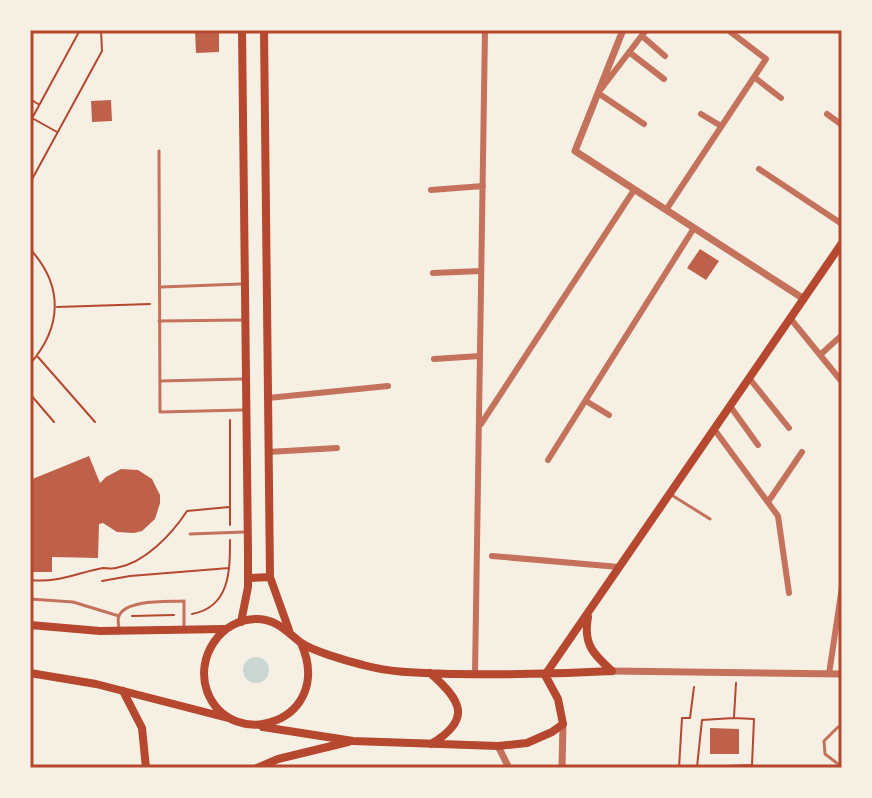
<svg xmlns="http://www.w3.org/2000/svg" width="872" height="798" font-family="'Roboto Condensed',sans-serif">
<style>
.water{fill:#c9d6d2}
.building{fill:#bf614a}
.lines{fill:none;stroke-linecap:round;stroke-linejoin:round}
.path{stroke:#b5482f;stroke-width:2}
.service{stroke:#c5725c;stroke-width:3}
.minor{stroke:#c5725c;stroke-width:6}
.tertiary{stroke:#c5725c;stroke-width:7}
.secondary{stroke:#b5482f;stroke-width:8}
.neatline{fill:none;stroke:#b5482f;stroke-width:3}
</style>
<rect width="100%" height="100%" fill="#f6efe4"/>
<path class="water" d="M243 670a13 13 0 1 1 26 0a13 13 0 1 1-26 0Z"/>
<path class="building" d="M195,30H219V52L196,53Z
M111,100L112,121L92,122L91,101Z
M700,249L719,261L706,280L687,268Z
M89,456L100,483L106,477L121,469L138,470L152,479L160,495V503L155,519L142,531L134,533L117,532L103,523L99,524L98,558L52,557V572H30V480Z
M710,728L739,729V754H710Z"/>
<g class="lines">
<path class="path" d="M30,99L38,104
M32,118L57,132
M30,122L80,30
M30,183L102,51L101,30
M30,249C64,286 62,327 30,364
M57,307L150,304
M38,357L95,422
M30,394L54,422
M230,420V525
M30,580C59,583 76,573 103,568C107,568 112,569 116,568C145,563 172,534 187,511L229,507
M102,581L130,576L229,568
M192,614C230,607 230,571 230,540
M132,616L174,615
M734,717L736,683
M734,718L754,719L752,765L697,767L702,720Z
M679,768L682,718H690L694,687"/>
<path class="service" d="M159,151L160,412L243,410
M161,287L241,284
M159,321L244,320
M160,381L242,379
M670,494L710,519
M190,534L244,532
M30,599L73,602L119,616
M119,630C119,625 117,620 119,616C126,599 168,602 184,601V627
M842,727H838L824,741L825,754L842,767"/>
<path class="minor" d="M642,36L665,56
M629,52L664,79
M754,77L781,98
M701,114L721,126
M827,114L842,125
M644,124L598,93L646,30
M759,169L842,224
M431,190L483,186
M666,210L766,59L728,30
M433,273L481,271
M790,318L842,382
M820,355L842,335
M434,359L480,356
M749,378L789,428
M268,398L388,386
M586,401L609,415
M730,406L758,445
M481,424L634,190
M714,429L778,516L789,593
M268,452L337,448
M548,460L694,228
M768,502L802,452
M492,556L619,567
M475,674L485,30
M829,674L842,587"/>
<path class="tertiary" d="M623,30L575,151L804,299
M612,671L842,674
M498,746L509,768
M562,768L563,724"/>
<path class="secondary" d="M264,30L270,577L289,630
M248,578L270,577
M588,617C583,644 593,654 612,671
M241,622L248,587V552L242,30
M30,625L100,631L225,629
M301,643C336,721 231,755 207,691C195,657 221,618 258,619C277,620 286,631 300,642C312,651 347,661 363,665C392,673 423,673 454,674C507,675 559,674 612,671
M30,673L96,684L228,718
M430,673C461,700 473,719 431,744
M545,675L842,243
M123,691L142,728L146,768
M263,727L353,741L498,746L527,743L552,732L563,724L558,699L545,675
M257,768L278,759L348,742"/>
</g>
<rect width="872" height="798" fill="none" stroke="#f6efe4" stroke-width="64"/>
<rect x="32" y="32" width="808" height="734" class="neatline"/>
</svg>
